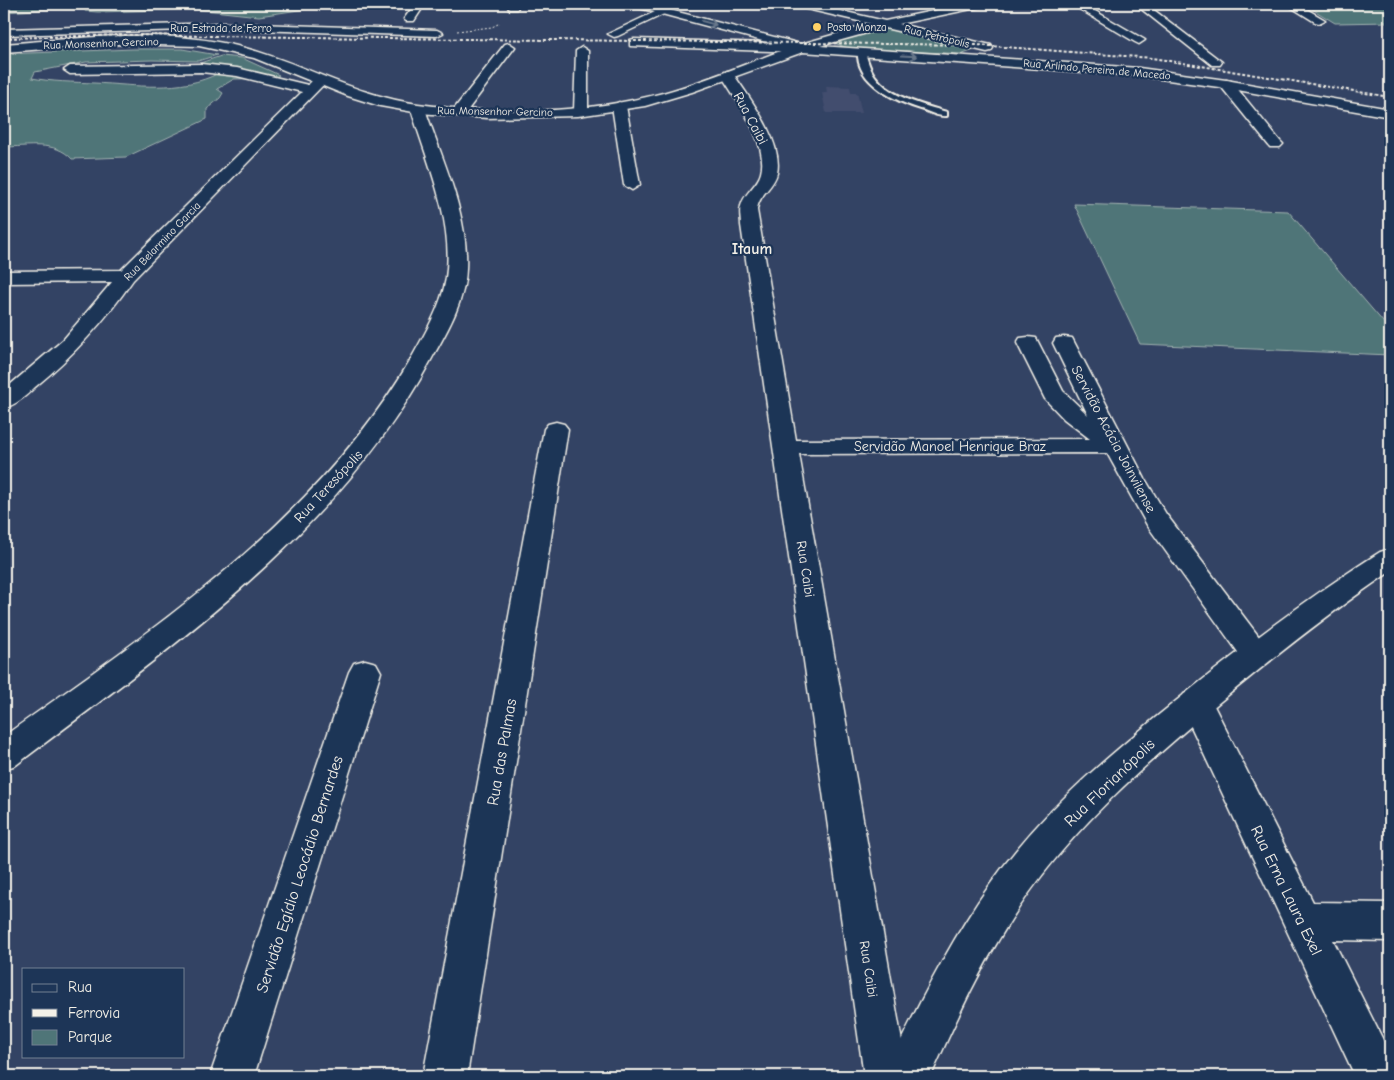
<svg xmlns="http://www.w3.org/2000/svg" width="1394" height="1080" font-family="'Comic Neue',sans-serif">
<style>
.built{fill:#434d6e}
.green{fill:#4f7578;stroke:#a2b3b0}
.lines{fill:none;stroke-linecap:round;stroke-linejoin:round}
.service-casing{stroke:#f4f1e8;stroke-width:4}
.minor-casing{stroke:#f4f1e8;stroke-width:3}
.secondary-casing{stroke:#f4f1e8;stroke-width:3}
.primary-casing{stroke:#f4f1e8;stroke-width:3}
.path{stroke:#f4f1e8;stroke-width:1;stroke-dasharray:2 2;stroke-linecap:butt}
.service{fill:#1d3557;fill-rule:evenodd}
.minor{fill:#1d3557;fill-rule:evenodd}
.secondary{fill:#1d3557;fill-rule:evenodd}
.primary{fill:#1d3557;fill-rule:evenodd}
.rail{stroke:#f4f1e8;stroke-width:2;stroke-dasharray:3 2;stroke-linecap:butt}
.oneway{stroke:#68778a}
.poi-dot{fill:#ffd166;stroke:#1d3557;stroke-width:2}
.labels{text-anchor:middle;stroke-width:4.5;stroke-linejoin:round;paint-order:stroke}
.far-poi-label{font-size:11px;fill:#f4f1e8;stroke:#1d3557;text-anchor:start}
.far-street-label{font-size:11px;fill:#f4f1e8;stroke:#1d3557}
.street-label{font-size:14px;fill:#f4f1e8;stroke:#1d3557}
.far-district-label{font-size:16px;font-weight:bold;fill:#f4f1e8;stroke:#1d3557}
.near-street-label{font-size:16px;fill:#f4f1e8;stroke:#1d3557}
</style>
<rect width="100%" height="100%" fill="#334364"/>
<filter id="ink" filterUnits="userSpaceOnUse"><feTurbulence type="fractalNoise" baseFrequency=".02" numOctaves="2"/><feDisplacementMap in="SourceGraphic" scale="10" xChannelSelector="R" yChannelSelector="G"/><feConvolveMatrix kernelMatrix="1 2 1 2 8 2 1 2 1" color-interpolation-filters="sRGB"/></filter>
<g filter="url(#ink)">
<path class="built" d="M826,86L850,87L851,93H857L862,113H826L822,92L827,93Z"/>
<path class="green" d="M4,4H371L332,5L259,16L195,9L98,12L85,11L84,7L4,12Z
M1304,4H1390V22L1335,23Z
M879,29L895,30L974,50L963,54L848,48L837,44L840,39Z
M134,49H182L217,55L198,61L152,60L86,62L35,72L32,78C52,82 73,82 94,83C135,85 181,93 219,73L197,64L221,56L242,58L279,75L274,78L234,79L217,89L223,93L220,98L207,109V119L126,157L72,159C55,140 27,147 4,147V54Z
M1074,204L1288,211L1390,330V355L1140,344Z"/>
<g class="lines">
<defs>
<path id="service" d="M858,51H864C868,60 869,68 875,76C891,98 923,105 947,112V116C940,117 931,113 924,110C900,103 855,84 858,51Z"/>
<path id="minor" d="M415,4H425L414,21H406L404,19Z
M507,4H517L518,7L517,9H509Z
M672,4H685L618,36L614,37L608,34Z
M1071,4H1083L1145,40L1139,44L1135,42Z
M1135,4H1146L1222,62L1220,65H1212Z
M1286,4H1298L1325,20L1319,23L1315,22Z
M225,23L437,30L443,33L437,36L225,29L4,35V29Z
M634,39L801,44L807,48L801,52L630,46V40Z
M509,43L515,47L464,115H454L452,112L454,109L505,44Z
M582,47L588,51V111L581,115L574,111L576,51Z
M201,64L237,68L308,85L316,77L321,76L328,80L133,280C105,321 73,356 35,387C26,396 16,405 4,408V390L63,340L112,282L4,283V271L121,270L302,92L237,76L201,72L70,74L64,70L70,66Z
M727,71L732,72C748,96 784,142 777,173C774,187 758,195 757,210L796,440L1090,439L1064,419L1045,399L1017,343L1020,338L1028,337L1036,338L1063,391L1088,415L1053,343L1056,338L1064,337L1072,338L1145,479L1166,514L1272,654L1267,662L1256,666L1245,662L1147,525L1107,453L799,454L908,1076H864L741,225C741,219 739,212 741,206C744,193 758,185 761,173C769,143 736,100 721,75Z
M1226,80L1231,81L1280,141L1283,144L1280,147H1270L1219,84Z
M619,102L626,106L640,185L632,190L624,185L612,106Z
M418,105L425,109C442,159 469,215 466,269C465,302 446,333 431,360C338,533 169,649 16,765L4,769V736C154,629 318,520 412,357C427,330 445,300 447,269C452,216 426,159 411,109Z
M556,422L564,424L568,429L467,1076H423L544,429L548,424Z
M365,660L376,663L381,672L254,1076H210L349,672L354,663Z
M1196,690L1208,694L1313,902L1390,903V941L1333,940L1390,1054V1076H1355L1180,703L1184,694Z"/>
<path id="secondary" d="M1390,549V572C1323,617 1260,668 1198,720C1137,772 1076,827 1029,893C989,949 959,1013 931,1076H886C895,1050 909,1025 921,1001C949,947 979,895 1018,848C1058,799 1107,758 1155,718C1227,659 1301,602 1380,552Z"/>
<path id="primary" d="M631,4H647L801,44L871,24L794,6L793,4H811L885,21L966,4H986L981,7L899,24L991,45L993,48L991,51L987,52L885,28L820,46L1139,68L1226,80L1390,109V117L1226,88L1139,76L803,52L692,92L645,106L578,116L487,118L419,113L380,106L348,96L254,58L199,46L115,44L4,52V44C84,38 167,27 245,48C304,64 357,96 418,104C497,115 586,114 663,93C706,81 747,63 789,48L632,6Z"/>
</defs>
<use href="#service" class="service-casing"/>
<use href="#minor" class="minor-casing"/>
<use href="#secondary" class="secondary-casing"/>
<use href="#primary" class="primary-casing"/>
<path class="path" d="M457,31L492,27L500,23"/>
<use href="#service" class="service"/>
<use href="#minor" class="minor"/>
<use href="#secondary" class="secondary"/>
<use href="#primary" class="primary"/>
<path class="rail" d="M4,38L128,35L977,45L1152,58L1390,97"/>
</g>
<defs><path id="oneway-shaft" d="M-6 0H5M1.5-3L5.5 0L1.5 3" fill="none" stroke-width="1.6" stroke-linecap="round" stroke-linejoin="round" transform="scale(1.25)"/></defs>
<g class="oneway">
<use href="#oneway-shaft" transform="translate(709 23) rotate(15)"/>
<use href="#oneway-shaft" transform="translate(909 56) rotate(3)"/>
</g>
</g>
<circle class="poi-dot" cx="817" cy="27" r="5"/>
<g class="labels">
<g class="far-poi-label">
<text x="827" y="31">Posto Monza</text>
</g>
<g class="far-street-label">
<text x="221" y="32">Rua Estrada de Ferro</text>
<text transform="translate(937 36) rotate(14)" y="4">Rua Petrópolis</text>
<text transform="translate(101 43) rotate(-2)" y="4">Rua Monsenhor Gercino</text>
<text transform="translate(1097 69) rotate(5)" y="4">Rua Arlindo Pereira de Macedo</text>
<text transform="translate(495 111) rotate(1)" y="4">Rua Monsenhor Gercino</text>
<text transform="translate(162 241) rotate(-46)" y="4">Rua Belarmino Garcia</text>
</g>
<g class="street-label">
<text transform="translate(751 118) rotate(62)" y="5">Rua Caibi</text>
<text transform="translate(1114 439) rotate(62)" y="5">Servidão Acácia Joinvilense</text>
<text x="950" y="451">Servidão Manoel Henrique Braz</text>
<text transform="translate(328 486) rotate(-47)" y="5">Rua Teresópolis</text>
<text transform="translate(806 569) rotate(81)" y="5">Rua Caibi</text>
<text transform="translate(869 969) rotate(81)" y="5">Rua Caibi</text>
</g>
<g class="far-district-label">
<text x="752" y="254">Itaum</text>
</g>
<g class="near-street-label">
<text transform="translate(501 752) rotate(-80)" y="6">Rua das Palmas</text>
<text transform="translate(1109 782) rotate(-44)" y="6">Rua Florianópolis</text>
<text transform="translate(299 874) rotate(-72)" y="6">Servidão Egídio Leocádio Bernardes</text>
<text transform="translate(1287 890) rotate(64)" y="6">Rua Erna Laura Exel</text>
</g>
</g>
<rect width="1394" height="1080" fill="none" stroke="#1d3557" stroke-width="20"/>
<rect x="10" y="10" width="1374" height="1060" fill="none" stroke="#f4f1e8" stroke-width="2" filter="url(#ink)"/>
<rect x="22" y="968" width="162" height="90" fill="#1d3557" stroke="#738091"/>
<rect x="32" y="984" width="25" height="8" fill="#1d3557" stroke="#738091"/>
<text x="68" y="992" font-size="15" fill="#f4f1e8">Rua</text>
<rect x="32" y="1009" width="25" height="8" fill="#f4f1e8" stroke="#738091"/>
<text x="68" y="1018" font-size="15" fill="#f4f1e8">Ferrovia</text>
<rect x="32" y="1030" width="25" height="15" fill="#4f7578" stroke="#738091"/>
<text x="68" y="1042" font-size="15" fill="#f4f1e8">Parque</text>
</svg>
